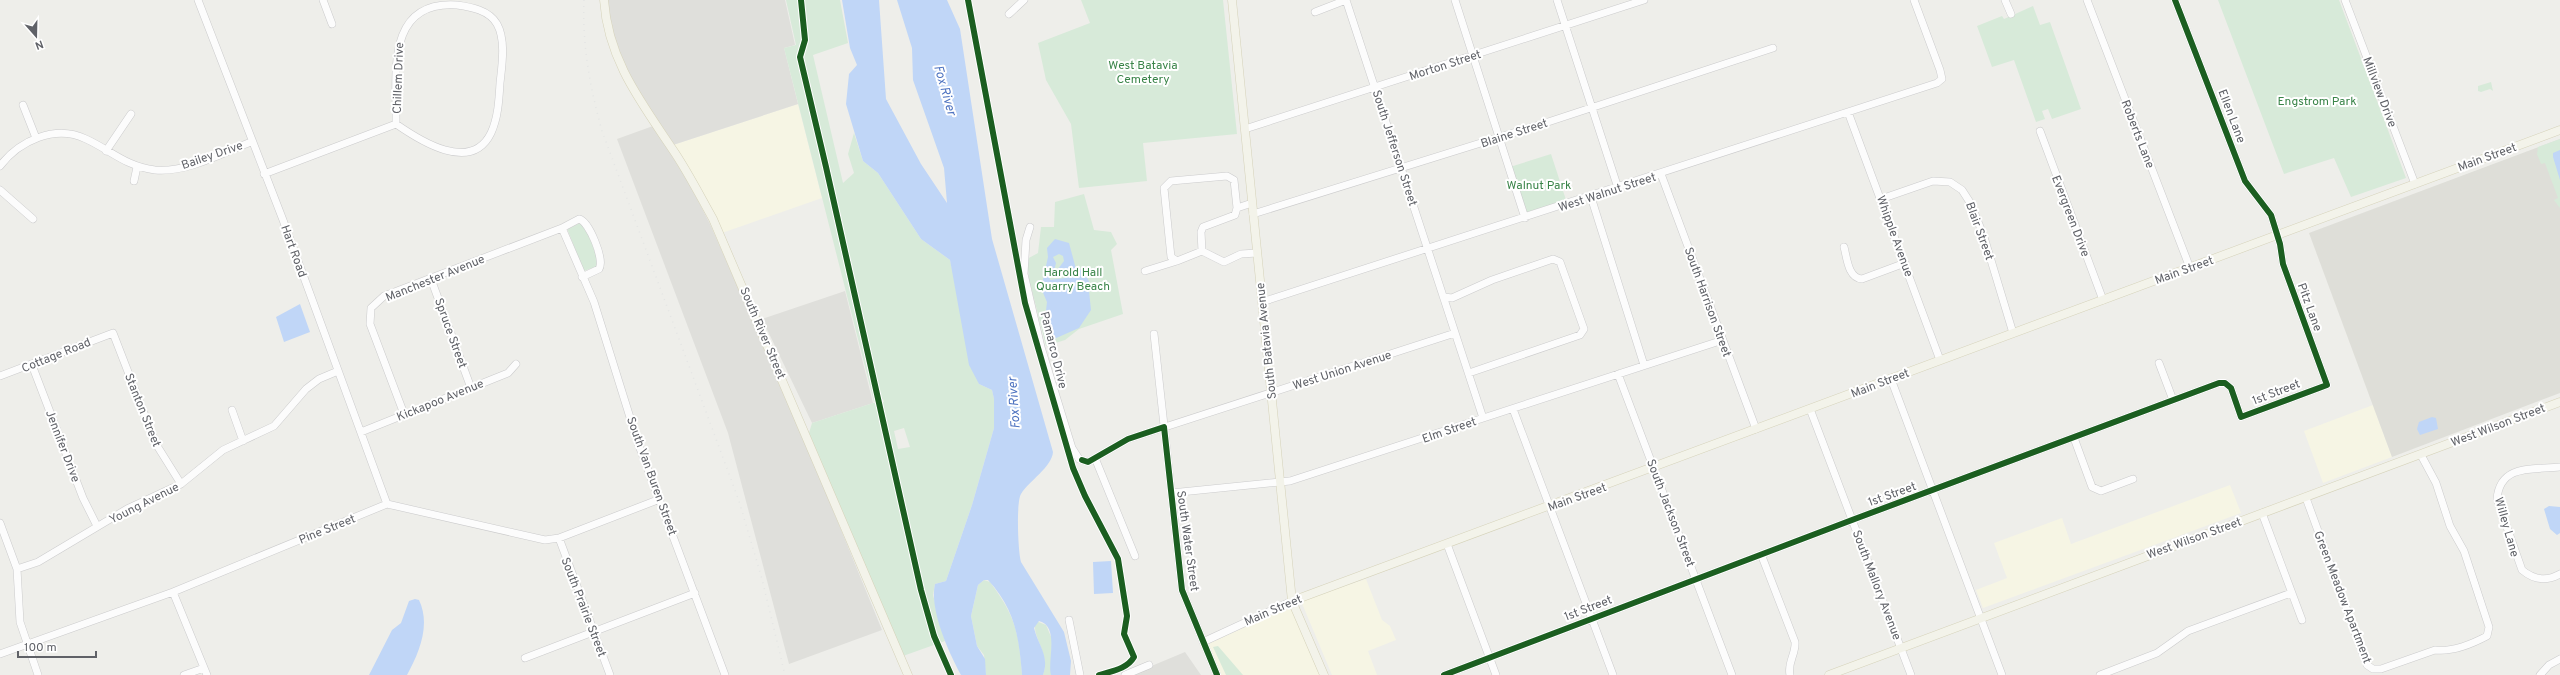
<svg xmlns="http://www.w3.org/2000/svg" width="2560" height="675" font-family="Overpass,sans-serif">
<style>
.commercial{fill:#f6f5e4}
.industrial{fill:#dfdfdb}
.education{fill:#deded8}
.green{fill:#d7ead9;fill-rule:evenodd}
.water{fill:#c0d6f7;fill-rule:evenodd}
.lines{fill:none;stroke-linecap:round;stroke-linejoin:round}
.minor-casing{stroke:#cbcbcc;stroke-width:8}
.major-casing{stroke:#d5d2b9;stroke-width:9}
.minor{stroke:#fcfcfc;stroke-width:7}
.major{stroke:#f3f3ea;stroke-width:8}
.rail{stroke:#e4e5e4;stroke-width:1.5;stroke-dasharray:1 5;stroke-linecap:butt}
.cycleway-casing{stroke:#fff;stroke-width:8}
.cycleway{stroke:#1b5e20;stroke-width:6}
.labels{text-anchor:middle;stroke-width:4;stroke-linejoin:round;paint-order:stroke}
.park-label{font-size:12px;fill:#398448;stroke:#fff}
.street-label{font-size:12px;fill:#5f6167;stroke:#fff}
.water-label{font-size:13px;font-style:italic;fill:#4e73c0;stroke:#fff}
</style>
<rect width="100%" height="100%" fill="#eeeeea"/>
<path class="commercial" d="M798,104L822,198L722,233L673,145Z
M2373,405L2392,457L2323,483L2304,431Z
M2230,485L2241,513L1983,608L1976,590L2007,578L1994,543L2062,518L2071,544Z
M1366,579L1382,620L1390,626L1396,640L1368,651L1377,675H1332L1301,601Z
M1290,603L1322,675H1220L1206,642Z"/>
<path class="industrial" d="M607,0H785L795,45L784,48L798,104L673,145L629,79L610,29Z
M653,126L680,166L710,224L792,410L882,630L789,664L728,433L617,139Z
M845,291L873,403L812,423L762,319Z
M1185,652L1201,675H1130Z"/>
<path class="education" d="M2560,139V393L2392,457L2309,233Z"/>
<path class="green" d="M786,0H840L848,43L813,55L843,183L854,173L848,154L854,133L863,161L878,173L921,239L950,260L979,384L992,390L994,399V428L972,505L946,581L935,584L933,595L945,641L903,656L809,433L812,423L873,403L884,402L883,399L874,402L784,48L796,45ZM904,428L910,447L898,449L894,431Z
M1081,0H1223L1237,134L1143,143L1147,181L1079,188L1071,124L1046,80L1038,43L1090,23Z
M2218,0H2339L2406,178L2351,197L2334,158L2284,174Z
M2033,6L2040,25L2050,22L2081,109L2052,119L2048,109L2042,111L2045,119L2036,122L2014,60L1992,67L1977,26L2002,16L2004,19Z
M2491,82L2493,91L2490,89L2481,92L2478,91V86Z
M2560,139V208L2554,200L2558,198L2545,163L2541,164L2537,154L2538,147Z
M1551,154L1567,203L1526,217L1510,167Z
M1084,194L1094,230L1111,232L1117,244L1111,250L1123,314L1079,329L1065,340L1046,346L1029,279L1027,259L1038,253L1041,227H1054L1055,202Z
M580,223L585,226L599,262L598,266L584,271L568,231V229Z
M984,580L990,582C1016,617 1019,633 1022,675H986L984,655L977,646L971,616L978,585Z
M1036,621L1046,625L1052,639L1051,675H1043C1051,653 1030,636 1036,621Z
M1218,646L1243,675H1226L1213,647Z"/>
<path class="water" d="M842,0H879L886,99L921,164L947,203L944,168L913,80L912,48L897,0H947L960,29L992,239L1053,452C1052,467 1029,481 1021,494C1016,502 1018,552 1021,562L1064,632L1071,661L1070,675H1051C1047,661 1060,626 1039,621L1034,628C1038,645 1050,656 1043,675H1022C1019,637 1015,609 988,580H984L978,585L971,616L977,646L985,659L986,675H961C949,653 929,609 935,584L946,581L972,505L994,428V399L992,390L979,384L969,365L950,260L921,239L878,173L863,161L846,104L849,74L857,65L850,48Z
M2560,150V180L2553,157V153Z
M1055,239L1069,243L1076,269L1083,270L1092,287L1089,291L1091,310L1079,328L1054,339L1051,337V322L1045,319L1047,302L1041,288L1048,257L1047,248ZM1059,254L1063,256L1064,261L1058,269L1065,278L1050,280L1049,276L1053,275L1056,263L1053,257Z
M300,304L310,332L284,342L276,317Z
M2432,417L2436,418L2438,429L2420,435L2417,429L2419,422Z
M2549,506L2560,507V533L2557,535L2550,529L2544,509Z
M1111,561L1113,593L1094,594L1093,562Z
M415,599L419,600C431,625 419,653 407,675H369L392,630L401,623L409,601Z"/>
<g class="lines">
<defs>
<path id="minor" d="M198,0L283,220L387,504
M323,0L332,24
M1346,0L1483,418
M1455,0L1525,218
M1557,0L1618,188
M2005,0L2011,14
M2087,0L2190,268
M2345,0L2415,184
M1315,12L1346,0
M1009,14L1024,0
M23,105L36,138
M1848,112L1940,360
M1245,129L1644,0
M2040,131L2103,300
M106,151L131,114
M0,166C19,141 55,124 86,139C112,151 125,166 155,170C187,173 222,153 251,142
M264,174L396,124C397,77 384,0 457,5C471,7 489,10 497,24C506,40 502,65 500,83C499,100 498,118 491,133C471,174 419,140 396,124
M1661,174L1756,429
M134,181L137,167
M0,190L33,219
M1591,197L1644,365
M1881,199L1933,181L1950,182L1962,190L1971,204L1984,237L2013,333
M1237,208L1235,215L1203,227L1201,232L1202,251L1177,261L1171,257L1164,188L1171,181L1227,176L1234,180L1237,208L1252,203
M1253,214L1545,123L1773,48
M1030,227L1026,240L1024,274L1041,347L1072,448L1079,459L1088,462L1128,439L1455,333
M562,228L594,302L638,443L725,675
M1844,247C1847,258 1848,278 1862,279L1905,263
M1202,251L1224,262L1241,254L1257,253
M1145,271L1177,261
M431,279L471,388
M1444,297L1452,298L1492,280L1553,259L1560,262L1584,329L1580,335L1469,373
M1262,302L1937,83L1942,79L1940,70L1914,0
M1154,334L1182,590L1217,675
M2159,363L2173,400
M32,365L83,498L97,526
M1618,374L1732,675
M0,376L113,333L156,444L181,484
M1891,379L2002,675
M1513,409L1613,675
M1810,409L1911,675
M232,410L243,441
M404,414L370,324L371,308L384,296L562,228L579,219C589,221 605,260 599,269L582,277
M361,432L508,373L516,364
M2074,438L2092,487L2101,491L2133,479
M1095,458L1135,556
M2560,467C2535,470 2500,463 2497,499L2522,570C2534,580 2546,582 2560,574
M1171,493L1290,481L1723,340
M2306,498L2367,665L2373,669H2381L2435,650C2452,652 2472,644 2487,636L2489,627L2464,551L2450,526L2436,483L2421,455
M2262,513L2302,620
M0,523L17,569L20,622L38,675
M559,538L610,675
M1447,544L1496,675
M1761,554L1795,642C1796,654 1787,663 1790,675
M17,569L38,562L127,509L181,484L223,450L274,426L306,389L319,379L338,371
M173,592L207,675
M1069,620L1080,675
M1203,642L1292,601
M0,654L173,592L387,504L545,540L559,538L660,499
M525,658L695,593
M184,675L204,668
M1125,675L1149,665
M1444,675L1852,520L2219,383H2225L2231,388L2241,417L2327,385L2283,264L2280,244L2271,215L2245,181L2175,0
M2100,675L2157,653L2188,631L2291,593
M2540,675L2549,665L2560,659"/>
<path id="major" d="M604,0C608,60 641,102 673,150C688,172 700,196 713,219L908,675
M1232,0L1292,601L1324,675
M1292,601L2560,130
M1829,675L2560,402"/>
</defs>
<use href="#minor" class="minor-casing"/>
<use href="#major" class="major-casing"/>
<use href="#minor" class="minor"/>
<use href="#major" class="major"/>
<path class="rail" d="M584,0C582,44 590,88 602,131L739,501L762,579L785,675"/>
<defs>
<path id="cycleway" d="M801,0L805,40L800,57L826,167L921,590L934,636L951,675
M968,0L1025,303L1073,468L1085,496L1118,559L1127,616L1124,634L1134,657C1127,669 1112,671 1099,675
M1082,460L1088,462L1128,439L1164,427L1182,590L1217,675
M1444,675L1852,520L2219,383H2225L2231,388L2241,417L2327,385L2283,264L2280,244L2271,215L2245,181L2175,0"/>
</defs>
<use href="#cycleway" class="cycleway-casing"/>
<use href="#cycleway" class="cycleway"/>
</g>
<g class="labels">
<g class="park-label">
<text x="1143" y="69">West Batavia<tspan x="1143" dy="14">Cemetery</tspan></text>
<text x="2317" y="105">Engstrom Park</text>
<text x="1539" y="189">Walnut Park</text>
<text x="1073" y="276">Harold Hall<tspan x="1073" dy="14">Quarry Beach</tspan></text>
</g>
<g class="street-label">
<text transform="translate(1445 65) rotate(-18)" y="4">Morton Street</text>
<text transform="translate(398 78) rotate(-88)" y="4">Chillem Drive</text>
<text transform="translate(2380 92) rotate(69)" y="4">Millview Drive</text>
<text transform="translate(2232 116) rotate(69)" y="4">Ellen Lane</text>
<text transform="translate(1514 133) rotate(-18)" y="4">Blaine Street</text>
<text transform="translate(2138 134) rotate(69)" y="4">Roberts Lane</text>
<text transform="translate(1395 148) rotate(72)" y="4">South Jefferson Street</text>
<text transform="translate(212 155) rotate(-19)" y="4">Bailey Drive</text>
<text transform="translate(2487 157) rotate(-20)" y="4">Main Street</text>
<text transform="translate(1607 192) rotate(-18)" y="4">West Walnut Street</text>
<text transform="translate(2071 216) rotate(69)" y="4">Evergreen Drive</text>
<text transform="translate(1980 231) rotate(70)" y="4">Blair Street</text>
<text transform="translate(1895 236) rotate(70)" y="4">Whipple Avenue</text>
<text transform="translate(294 251) rotate(70)" y="4">Hart Road</text>
<text transform="translate(2184 270) rotate(-20)" y="4">Main Street</text>
<text transform="translate(435 278) rotate(-22)" y="4">Manchester Avenue</text>
<text transform="translate(1708 302) rotate(70)" y="4">South Harrison Street</text>
<text transform="translate(2310 307) rotate(70)" y="4">Pitz Lane</text>
<text transform="translate(451 333) rotate(70)" y="4">Spruce Street</text>
<text transform="translate(763 333) rotate(67)" y="4">South River Street</text>
<text transform="translate(1266 341) rotate(-96)" y="4">South Batavia Avenue</text>
<text transform="translate(1054 350) rotate(76)" y="4">Pamarco Drive</text>
<text transform="translate(56 355) rotate(-22)" y="4">Cottage Road</text>
<text transform="translate(1342 370) rotate(-18)" y="4">West Union Avenue</text>
<text transform="translate(1880 383) rotate(-21)" y="4">Main Street</text>
<text transform="translate(2276 392) rotate(-21)" y="4">1st Street</text>
<text transform="translate(440 400) rotate(-22)" y="4">Kickapoo Avenue</text>
<text transform="translate(143 410) rotate(68)" y="4">Stanton Street</text>
<text transform="translate(2498 425) rotate(-21)" y="4">West Wilson Street</text>
<text transform="translate(1449 430) rotate(-19)" y="4">Elm Street</text>
<text transform="translate(63 446) rotate(69)" y="4">Jennifer Drive</text>
<text transform="translate(652 476) rotate(70)" y="4">South Van Buren Street</text>
<text transform="translate(1892 494) rotate(-20)" y="4">1st Street</text>
<text transform="translate(1577 497) rotate(-20)" y="4">Main Street</text>
<text transform="translate(144 503) rotate(-27)" y="4">Young Avenue</text>
<text transform="translate(1671 513) rotate(69)" y="4">South Jackson Street</text>
<text transform="translate(2507 527) rotate(74)" y="4">Willey Lane</text>
<text transform="translate(327 529) rotate(-22)" y="4">Pine Street</text>
<text transform="translate(2194 538) rotate(-20)" y="4">West Wilson Street</text>
<text transform="translate(1188 541) rotate(82)" y="4">South Water Street</text>
<text transform="translate(1877 585) rotate(69)" y="4">South Mallory Avenue</text>
<text transform="translate(2343 597) rotate(69)" y="4">Green Meadow Apartment</text>
<text transform="translate(584 607) rotate(69)" y="4">South Prairie Street</text>
<text transform="translate(1588 608) rotate(-21)" y="4">1st Street</text>
<text transform="translate(1273 610) rotate(-23)" y="4">Main Street</text>
</g>
<g class="water-label">
<text transform="translate(946 90) rotate(74)" y="5">Fox River</text>
<text transform="translate(1013 403) rotate(-94)" y="5">Fox River</text>
</g>
</g>
<g transform="translate(36 36) rotate(160)" stroke="#ffffff" stroke-width="3" paint-order="stroke">
<path d="M0-3L7 15L0 10L-7 15Z" fill="#5f6167"/>
<text y="-6" font-size="11" font-weight="bold" text-anchor="middle" fill="#5f6167">N</text>
</g>
<path d="M18 651v6h78v-6" fill="none" stroke="#5f6167" stroke-width="2"/>
<text x="24" y="651" font-size="12" fill="#5f6167" stroke="#ffffff" stroke-width="3" paint-order="stroke">100 m</text>
</svg>
